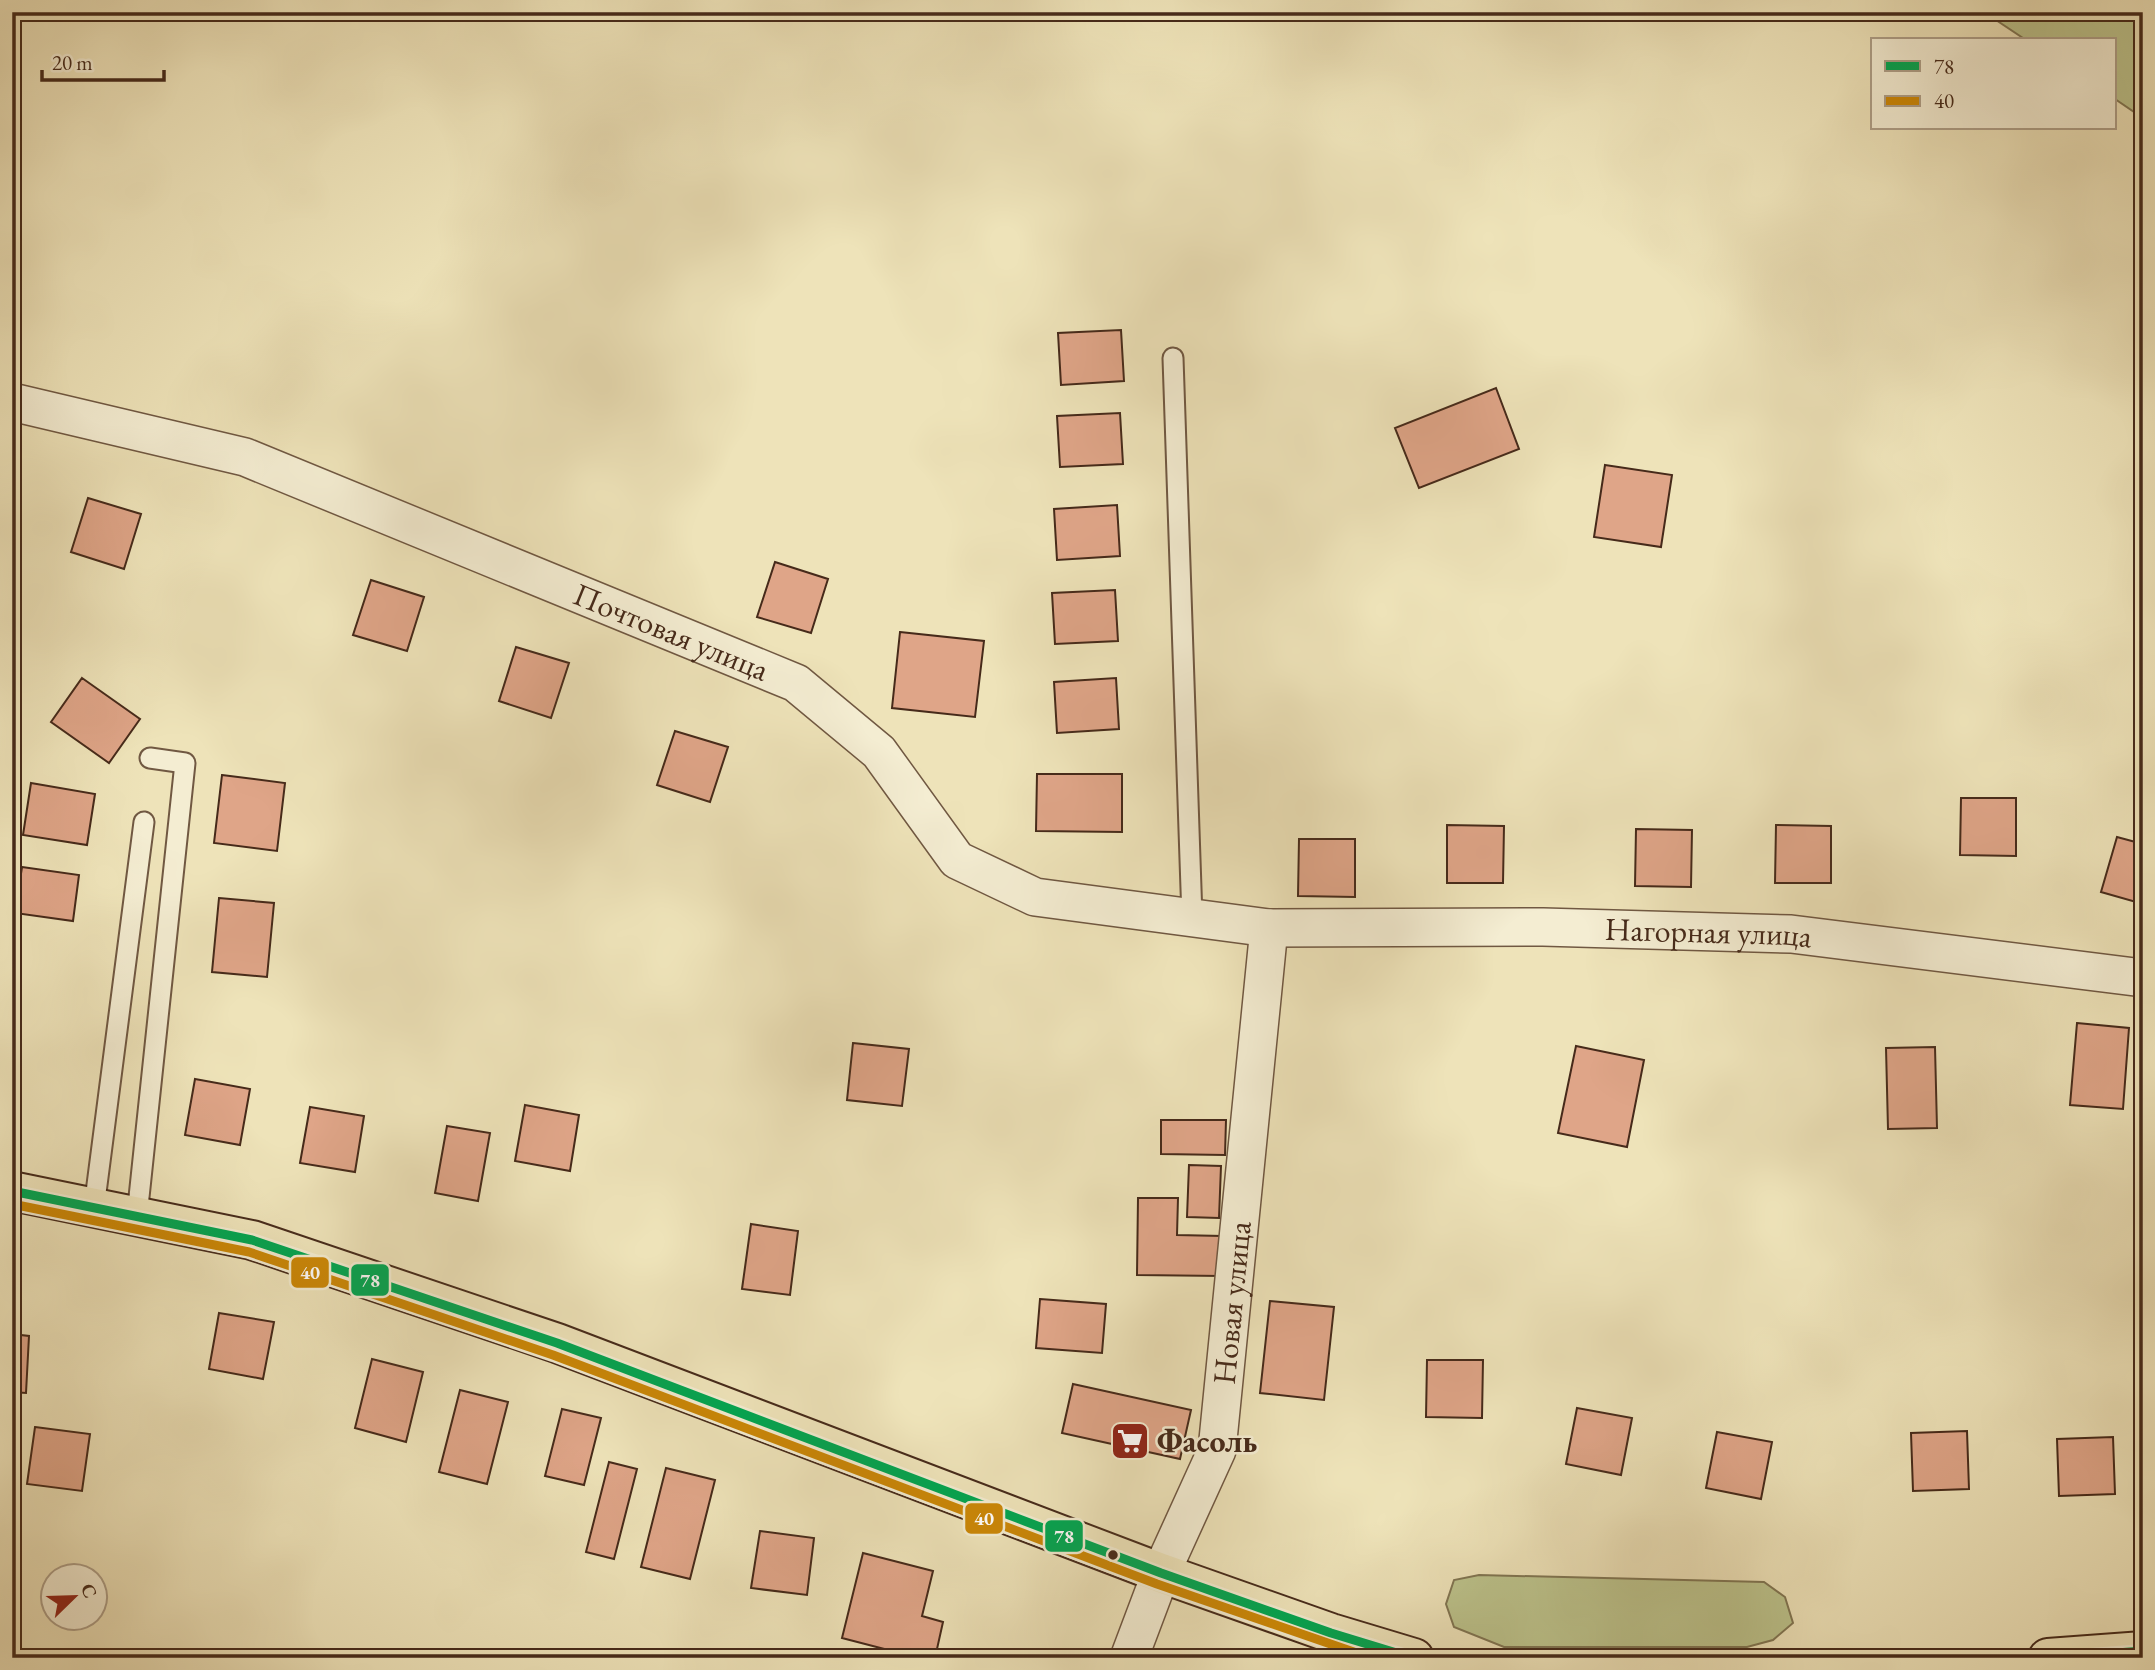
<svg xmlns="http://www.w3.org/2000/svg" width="2155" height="1670" font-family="'EB Garamond',serif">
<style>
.green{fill:#bcc38c;stroke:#817653;stroke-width:2}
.building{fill:#dfa588;stroke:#462a1a;stroke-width:2}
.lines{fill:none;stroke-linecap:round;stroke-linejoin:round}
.lane-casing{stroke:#705842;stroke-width:23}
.street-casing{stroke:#705842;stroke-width:40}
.primary-casing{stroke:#462a1a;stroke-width:42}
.lane{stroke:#f4edd2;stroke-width:19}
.street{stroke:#f4edd2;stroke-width:37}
.primary{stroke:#eee3b9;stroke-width:38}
.bus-1-casing{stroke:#f4edd2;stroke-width:14}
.bus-2-casing{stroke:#f4edd2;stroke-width:14}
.bus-1{stroke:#00a651;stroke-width:9}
.bus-2{stroke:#cb8706;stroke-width:9}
.bus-dot{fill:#462a1a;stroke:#f4edd2;stroke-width:2.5}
.labels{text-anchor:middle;stroke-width:5;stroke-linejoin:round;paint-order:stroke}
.street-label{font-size:32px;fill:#462a1a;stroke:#f4edd2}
.poi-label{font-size:32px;font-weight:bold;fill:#462a1a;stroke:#f4edd2;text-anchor:start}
.line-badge{stroke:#f4edd2;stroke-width:2.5}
.badge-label{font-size:19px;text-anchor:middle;font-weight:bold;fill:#fff}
</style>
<rect width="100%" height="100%" fill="#eee3b9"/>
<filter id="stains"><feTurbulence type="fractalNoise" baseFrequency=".00286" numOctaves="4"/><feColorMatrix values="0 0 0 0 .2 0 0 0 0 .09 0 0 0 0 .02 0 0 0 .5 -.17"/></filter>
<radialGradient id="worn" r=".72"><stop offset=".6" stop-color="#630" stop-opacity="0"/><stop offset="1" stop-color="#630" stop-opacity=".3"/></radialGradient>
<path class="green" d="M1984,12H2143V118L2115,99V40H2026Z
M1479,1575L1764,1582L1785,1597L1793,1623L1773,1640L1747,1647H1504L1454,1627L1446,1604L1454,1580Z"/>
<path class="building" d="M1121,330L1124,381L1061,385L1058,333Z
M1496,388L1519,449L1419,488L1395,428Z
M1120,413L1123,464L1060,467L1057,416Z
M1605,465L1672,475L1661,547L1594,537Z
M88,498L141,514L124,569L71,552Z
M1117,505L1120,556L1057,560L1054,509Z
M775,562L828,579L811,633L757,617Z
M371,580L424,597L407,651L353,635Z
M1115,590L1118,641L1055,644L1052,593Z
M900,632L984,641L975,717L892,708Z
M516,647L569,663L551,718L499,701Z
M82,678L140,719L109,763L51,722Z
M1116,678L1119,729L1057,733L1054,682Z
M675,731L728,747L710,802L657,785Z
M1037,774H1122V832L1036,831Z
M222,775L285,783L277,851L214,843Z
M31,783L95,794L87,845L23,835Z
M1961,798H2016V856L1960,855Z
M1447,825L1504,826L1503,883H1447Z
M1776,825L1831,826V883H1775Z
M1636,829L1692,830L1691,887L1635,886Z
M2117,837L2143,844V904L2101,892Z
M1299,839H1355V897L1298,896Z
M22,867L79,875L73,921L15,913Z
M219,898L274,903L267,977L212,972Z
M2077,1023L2129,1028L2123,1109L2070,1105Z
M853,1043L909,1049L902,1106L847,1100Z
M1576,1046L1644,1060L1627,1147L1558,1133Z
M1935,1047L1937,1128L1888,1129L1886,1048Z
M195,1079L250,1089L240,1145L185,1135Z
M525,1105L579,1115L570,1171L515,1161Z
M310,1107L364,1116L355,1172L300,1163Z
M1161,1120H1226L1225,1155L1161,1154Z
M447,1126L490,1133L478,1201L435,1193Z
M1189,1165L1221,1166L1219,1218L1187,1217Z
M1138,1198H1178L1177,1235L1222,1236V1276L1137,1275Z
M751,1224L798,1231L790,1295L742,1289Z
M1040,1299L1106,1304L1102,1353L1036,1348Z
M1270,1301L1334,1307L1324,1400L1260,1393Z
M219,1313L274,1322L263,1379L209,1369Z
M12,1334L29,1336L26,1393L12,1392Z
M372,1359L423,1372L406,1442L355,1428Z
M1427,1360H1483L1482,1418L1426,1417Z
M1073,1384L1191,1410L1180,1459L1062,1433Z
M460,1390L508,1402L487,1484L439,1472Z
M1577,1408L1632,1418L1621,1475L1566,1464Z
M562,1409L601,1418L584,1485L545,1476Z
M35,1427L90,1434L82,1491L27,1484Z
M1967,1431L1969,1489L1913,1491L1911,1433Z
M1717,1432L1772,1442L1761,1499L1706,1488Z
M2113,1437L2115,1494L2059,1496L2057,1439Z
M609,1462L637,1469L614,1559L586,1552Z
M666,1468L715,1480L690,1579L641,1567Z
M760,1531L814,1538L807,1595L751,1588Z
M863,1553L933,1571L922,1616L943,1622L935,1658H919L842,1638Z"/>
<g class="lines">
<defs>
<path id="lane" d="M1173,358L1192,918
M94,1208L144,822
M137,1216L185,763L150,758"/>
<g id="street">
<path id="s1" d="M12,402L245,457L796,683L879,752L957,860L1035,897L1269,928L1543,927L1791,934L2143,978"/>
<path id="s2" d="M1129,1658L1161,1573L1217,1450L1269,928"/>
</g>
<path id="primary" d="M12,1191L252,1240L557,1343L1161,1573L1331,1633L1414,1658
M2048,1658L2143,1651"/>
</defs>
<use href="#lane" class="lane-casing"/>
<use href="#street" class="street-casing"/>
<use href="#primary" class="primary-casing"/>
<use href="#lane" class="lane"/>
<use href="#street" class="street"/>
<use href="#primary" class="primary"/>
<defs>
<path id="bus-1" d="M12,1191L252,1240L557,1343L1161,1573L1331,1633L1413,1658
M2051,1658L2143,1651"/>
<path id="bus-2" d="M12,1204L249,1252L553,1355L1157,1584L1371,1658"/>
</defs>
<use href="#bus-1" class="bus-1-casing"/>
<use href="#bus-2" class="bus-2-casing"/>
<use href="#bus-1" class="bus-1"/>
<use href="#bus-2" class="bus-2"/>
</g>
<defs>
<symbol id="supermarket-square" viewBox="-11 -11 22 22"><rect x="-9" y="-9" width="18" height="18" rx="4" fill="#8f2418" stroke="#f4edd2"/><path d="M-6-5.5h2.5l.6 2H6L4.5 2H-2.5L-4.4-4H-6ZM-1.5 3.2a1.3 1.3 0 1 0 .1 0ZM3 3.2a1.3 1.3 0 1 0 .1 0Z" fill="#fff"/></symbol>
</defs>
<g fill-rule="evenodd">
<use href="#supermarket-square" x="1108" y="1419" width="44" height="44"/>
</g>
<circle class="bus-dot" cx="1113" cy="1555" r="6"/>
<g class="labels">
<g class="street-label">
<text dy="11" stroke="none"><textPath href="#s1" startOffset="700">Почтовая улица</textPath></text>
<text dy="11" stroke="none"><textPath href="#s1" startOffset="1838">Нагорная улица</textPath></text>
<text dy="11" stroke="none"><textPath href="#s2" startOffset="374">Новая улица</textPath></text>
</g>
<g class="poi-label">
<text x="1157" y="1452">Фасоль</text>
</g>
</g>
<g class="line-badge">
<rect x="290" y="1256" width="40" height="33" rx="7" fill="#cb8706"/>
<rect x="350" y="1263" width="40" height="34" rx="7" fill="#00a651"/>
<rect x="964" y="1502" width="40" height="33" rx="7" fill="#cb8706"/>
<rect x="1044" y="1519" width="40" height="34" rx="7" fill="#00a651"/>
</g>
<g class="badge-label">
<text x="310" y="1279">40</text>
<text x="370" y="1287">78</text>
<text x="984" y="1525">40</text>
<text x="1064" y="1543">78</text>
</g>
<rect width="2155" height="1670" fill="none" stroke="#eee3b9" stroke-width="42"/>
<rect x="14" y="14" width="2127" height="1642" fill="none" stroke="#462a1a" stroke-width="3.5"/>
<rect x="21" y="21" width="2113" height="1628" fill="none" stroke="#462a1a" stroke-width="2"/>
<rect x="1871" y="38" width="245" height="91" fill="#f4edd2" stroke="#ae9f88" stroke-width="2"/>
<rect x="1885" y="61" width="35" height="10" fill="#00a651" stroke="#ae9f88" stroke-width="2"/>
<text x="1934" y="74" font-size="21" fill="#462a1a">78</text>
<rect x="1885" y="96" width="35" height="10" fill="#cb8706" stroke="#ae9f88" stroke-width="2"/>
<text x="1934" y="108" font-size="21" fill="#462a1a">40</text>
<g transform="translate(74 1597) rotate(67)"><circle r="33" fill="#f4edd2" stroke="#ae9f88" stroke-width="2"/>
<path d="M0-5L12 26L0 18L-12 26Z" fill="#8f2418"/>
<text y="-10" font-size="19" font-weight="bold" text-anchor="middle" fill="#462a1a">С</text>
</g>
<path d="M42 70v10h122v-10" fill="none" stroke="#462a1a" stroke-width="3.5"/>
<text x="52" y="70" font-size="21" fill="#462a1a" stroke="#f4edd2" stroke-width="5" paint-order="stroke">20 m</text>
<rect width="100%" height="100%" filter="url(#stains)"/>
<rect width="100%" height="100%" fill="url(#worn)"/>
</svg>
